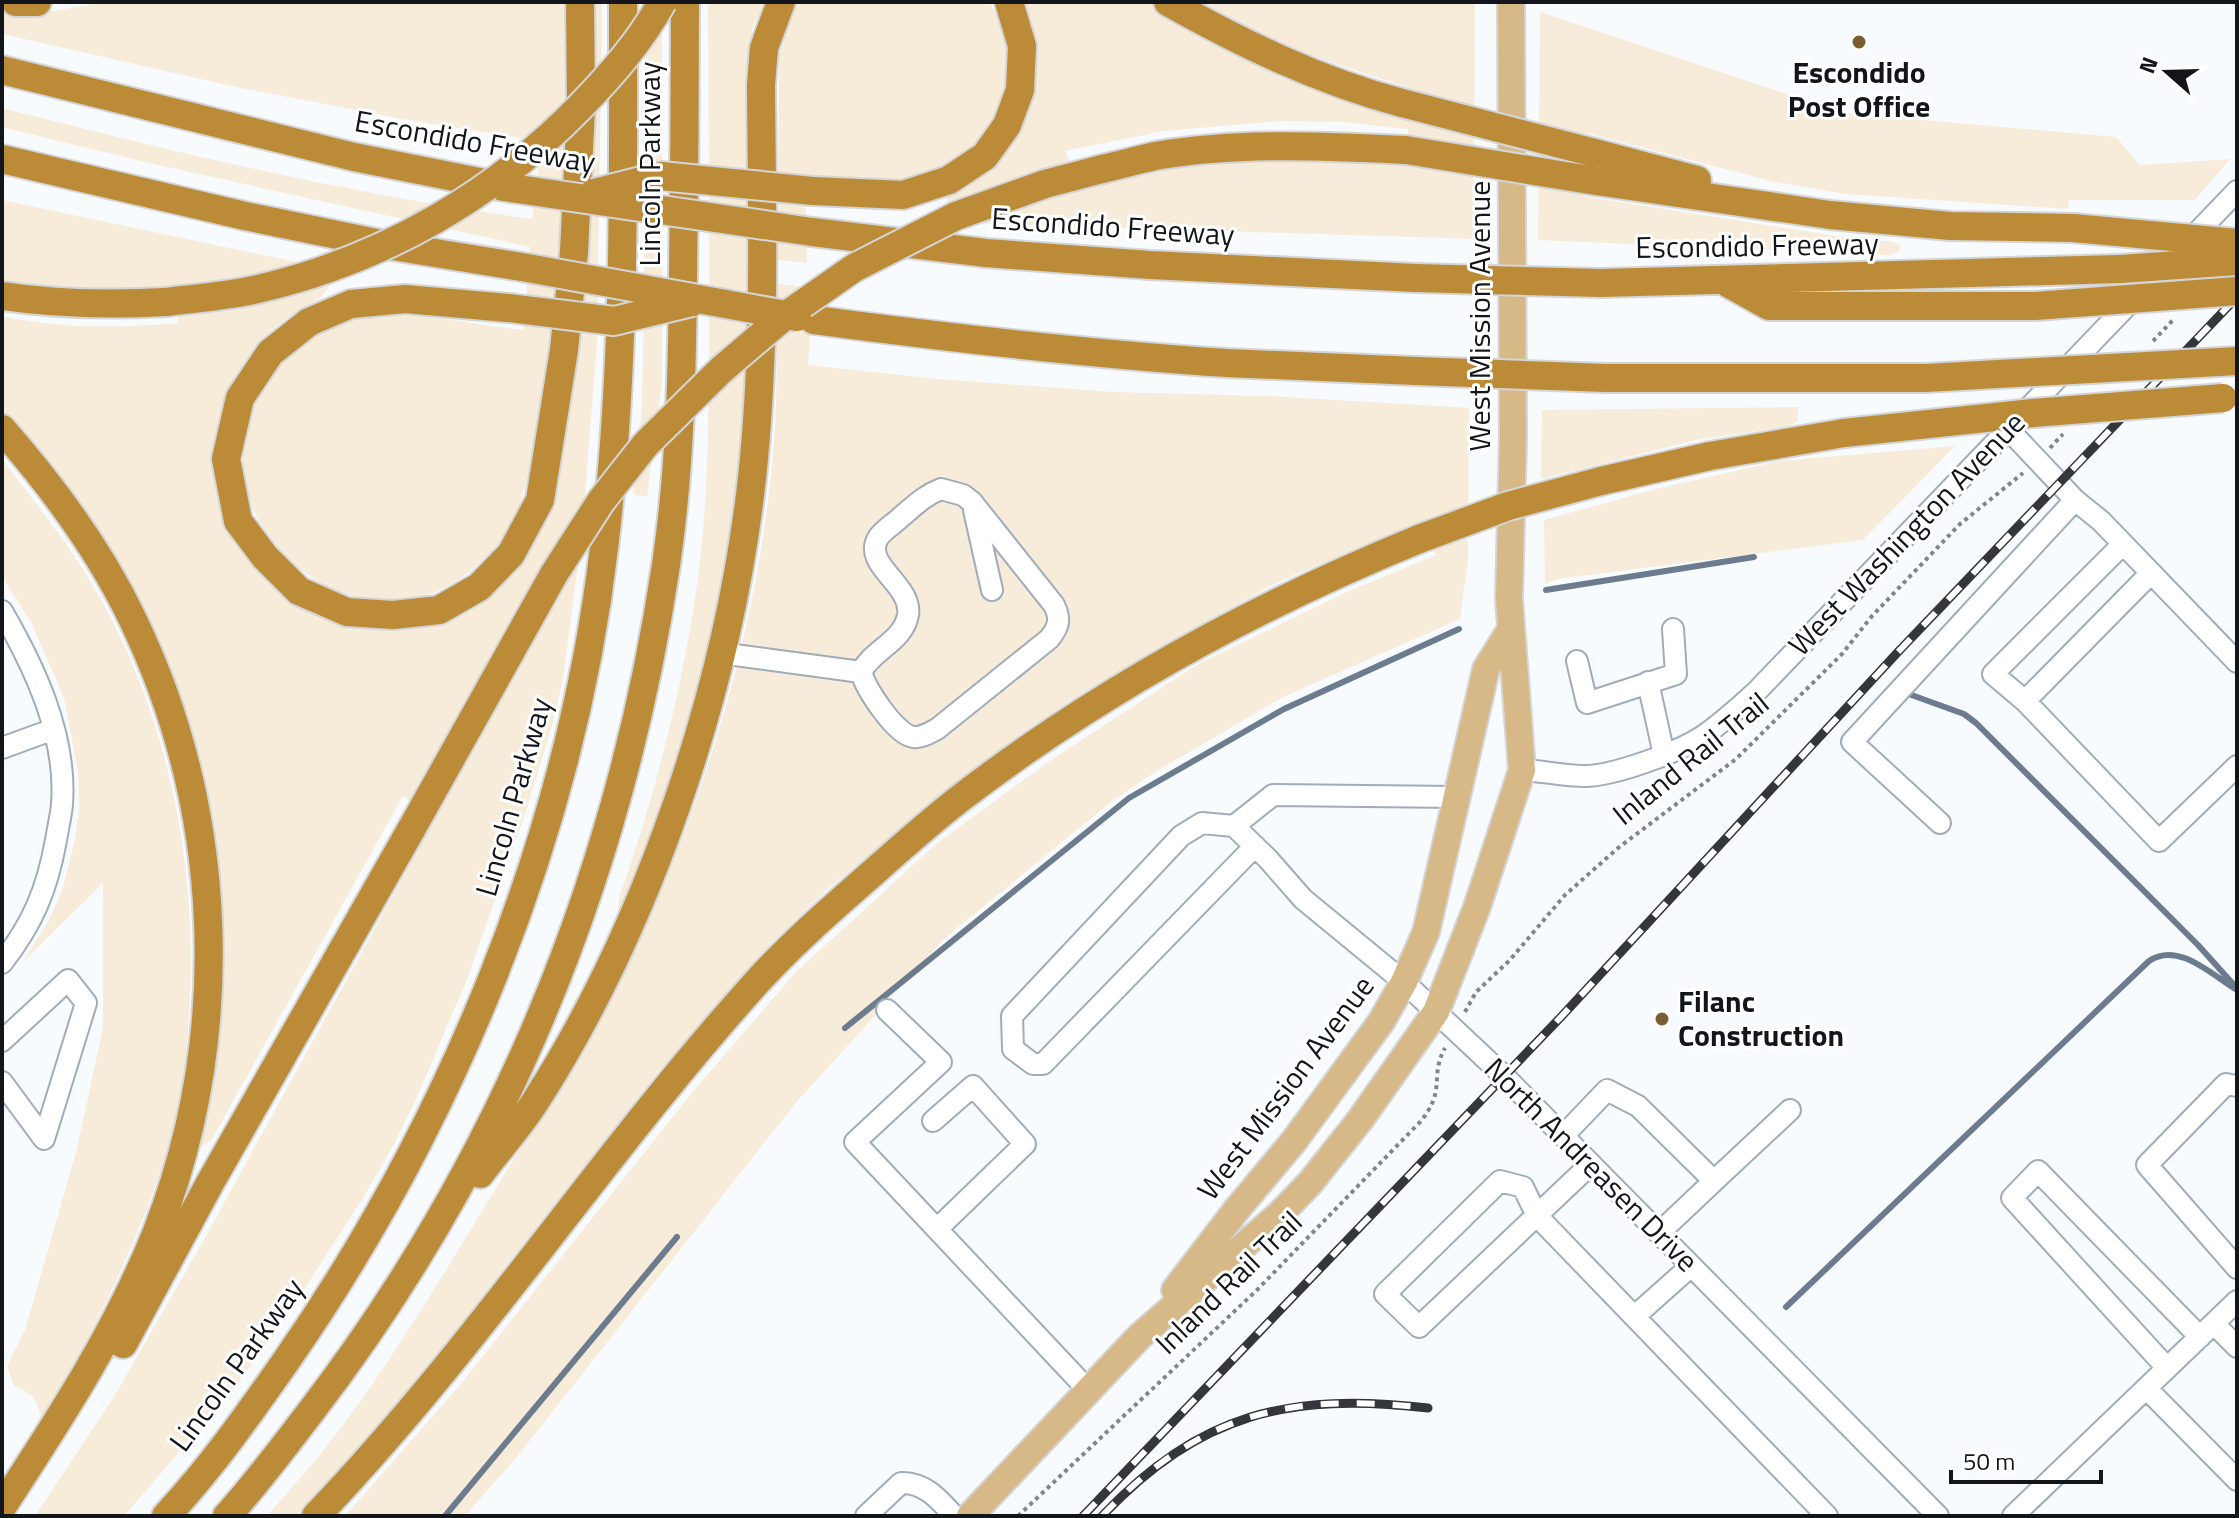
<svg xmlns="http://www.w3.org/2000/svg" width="2239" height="1518" font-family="'Titillium Web',sans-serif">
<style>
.green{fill:#f7ebd9;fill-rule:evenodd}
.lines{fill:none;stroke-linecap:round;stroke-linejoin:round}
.stream{stroke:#6c7c8e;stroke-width:6}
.minor-casing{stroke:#a0acb9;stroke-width:24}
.major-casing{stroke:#d4d5d6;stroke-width:30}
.highway-casing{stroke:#d4d5d6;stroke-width:32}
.path{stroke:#82868a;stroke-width:4;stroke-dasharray:4 4;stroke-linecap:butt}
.minor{stroke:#fff;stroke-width:20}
.major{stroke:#d7b988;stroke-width:26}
.highway{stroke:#bc8b38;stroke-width:28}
.rail-casing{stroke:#33363b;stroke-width:9}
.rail{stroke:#fff;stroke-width:6;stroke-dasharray:18;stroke-linecap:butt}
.highway-bridge-casing{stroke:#d4d5d6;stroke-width:32;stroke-linecap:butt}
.highway-bridge{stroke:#bc8b38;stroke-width:28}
.poi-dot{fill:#795d30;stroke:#fff;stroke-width:3}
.labels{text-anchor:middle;stroke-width:6;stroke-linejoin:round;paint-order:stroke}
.poi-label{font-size:30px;font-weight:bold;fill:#12161b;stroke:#fff}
.street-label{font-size:30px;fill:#12161b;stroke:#fff}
</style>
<rect width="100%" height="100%" fill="#f8fbfe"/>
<path class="green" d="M103,2H564C566,146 564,291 536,433C529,467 525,501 508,531C502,541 491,551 483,559C405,640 283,595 248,496C236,461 247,417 264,385C284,349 325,322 366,317C419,310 472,325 524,330L530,247L149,163L2,127V108C177,153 353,195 532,219L540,155L533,140L403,119L236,87L2,34V12L54,11Z
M590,2H602L597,341L582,533L563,679L552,726L526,811L468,977L417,1097L393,1146L363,1198L280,1327L231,1392L124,1516H35L114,1397L196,1254L437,815L403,796L212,1139L202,1147L196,1144L210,1061L181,709L2,421V316C61,329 118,328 178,323L175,295L2,290V200L296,262L323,264L332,277C329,301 296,310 279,324C271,330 264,338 258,345C241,364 226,390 221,415C214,448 219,511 235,541C250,571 282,594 310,611L479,602L505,582L521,564L544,520Z
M646,2H662V383L647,496L635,495L632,484L641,419L643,366Z
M708,2H765L752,29L748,380C742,476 727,569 706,663C686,749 662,833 620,911L618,907L619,898C652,805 677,709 693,612C709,515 709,415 709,316C709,212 709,107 708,2Z
M799,2H989C1031,68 996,155 922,177C885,188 842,179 805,176L807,263L778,260L779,57L794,8Z
M1020,2H1151L1167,12L1408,113V87C1334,65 1264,40 1196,2H1475L1474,181L1476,239L962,223L947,210V196L965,185L1009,144ZM1282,121L1342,122L1408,129L1407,166C1373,164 1337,158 1302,158C1227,157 1153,170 1081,190L1065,151L1164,131Z
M1540,12L1844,113L2116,137L2140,165L2230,159L2195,200H2069L2068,209L1845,194L1775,182L1587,133L1582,196L1863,240L1890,241L1900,245L1899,252L1888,255L1538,240Z
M778,284L813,288L808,365L938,379L1113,392L1269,396L1469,408L1468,559L1460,619L1283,697L1155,772L1111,802L945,938L794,1105L516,1458L465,1516H345L460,1385L690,1095L795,973L936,844L1051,760L1198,664L1349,591L1436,555L1418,522L1276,583L1135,661L1068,702L1011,741L952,787L830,887L773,941L657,1073L444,1345L379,1424L296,1516H267C294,1485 322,1454 346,1421C404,1342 454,1257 505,1173C538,1119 576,1066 605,1010C696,832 758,642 774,442C778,390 776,337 778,284Z
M1798,407V421L1790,426L1696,440L1541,479L1542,410Z
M1955,446L1863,540L1557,579L1545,584L1544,520L1656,489L1779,461Z
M2,459C41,510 82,561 111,618C174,742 198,879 189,1016C187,1046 185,1077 179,1106C152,1221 96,1324 41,1427C39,1402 38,1396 14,1386L7,1366L25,1330L77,1149L103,1027V883L23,962L48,922L62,891L75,839L79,810L78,772L64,698L31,622L2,577Z"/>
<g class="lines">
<path class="stream" d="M1546,590L1754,557
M1906,693L1964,714L1976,723L2198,945L2234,985
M845,1028L1129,798L1284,709L1459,629
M1786,1307L2149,961C2178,941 2212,975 2237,990
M445,1516L677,1237"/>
<defs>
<path id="minor" d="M941,489L963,495L972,502L1054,605C1061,619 1059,627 1049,639L937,729C929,733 922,738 913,737C895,734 866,689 861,672C873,649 903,642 908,615C913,585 862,565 878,538C883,530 894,524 901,517C914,506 925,495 941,489Z
M2075,500L2101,521L2237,662
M974,510L992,590
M2151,573L2025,701L2159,841L2237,766
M2,611C35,668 67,736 62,804C61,816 58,828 56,840C47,890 33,923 2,963
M720,653L861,672
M1577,661L1587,703L1676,674L1673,629
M1648,682L1664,755
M2025,701L1993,674L2123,544
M2,748L54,729
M1522,770C1543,771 1564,776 1585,776C1613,776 1679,752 1703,736C1722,723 1739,707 1756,692L2237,191
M1940,823L1852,742L2075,500L2008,429
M1234,826L1268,859L1303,899L1404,982L1504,1076L1938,1516
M1255,846L1043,1064H1033L1013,1049L1012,1016L1181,836L1202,823L1234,826L1273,795L1457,797
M887,1010L941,1062L855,1142L1088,1390
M2,1041L68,980L86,1003L44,1139L2,1082
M2237,1086L2226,1084L2147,1165L2237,1268
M933,1121L973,1086L1025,1144L937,1229
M1563,1136L1607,1090L1638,1106L1714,1181L1659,1233
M1591,1164L1419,1327L1385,1294L1500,1181L1523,1187L1537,1216L1827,1516
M1714,1181L1790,1110
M1635,1316L1691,1266
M2214,1324L2237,1347
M2167,1368L2012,1198L2038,1171L2200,1337
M2146,1388L2237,1480
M866,1516L901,1483C924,1482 939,1499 954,1516
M2013,1516L2237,1301"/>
<path id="major" d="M1175,1290L1238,1208L1294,1141L1381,1022L1404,982L1426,932L1486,669L1511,629
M970,1516L1139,1337L1280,1214L1310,1183L1360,1120L1436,1012L1477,907L1522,770L1509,599L1513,436L1511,2"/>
<path id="highway" d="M16,2H37
M1168,2C1243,44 1319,81 1402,103
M2,70L354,157L504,187
M1595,153L1697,180
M2,159L245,216L386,245L522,267
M1102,169C1120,165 1137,160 1155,156C1237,142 1324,146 1406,150
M1596,181L1830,215L1950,226L2073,228
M813,191L903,195L949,180L985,156L1007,125L1020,90L1022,46L1009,2
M812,232L986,253L1150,265L1416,278
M1726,282L1769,306H2035
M1601,283L2120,269
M2,296C57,304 111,305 166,302
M508,308L405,299L351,304L309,322L270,353L240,398L226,459L238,521L265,557L299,591L347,612L393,615L439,610L479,587L511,554L540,500L564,350L574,252L581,107L580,2
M814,320C951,338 1089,354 1227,363C1290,366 1353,368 1416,371
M1606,378H1926
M2,429C52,486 99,549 132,618C225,810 234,1035 156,1234C117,1331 59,1420 2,1507
M1601,481L1710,456L1844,433
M480,1174C498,1150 519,1127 535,1102C649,925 729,687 752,478C766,349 762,216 761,85L764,48L781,2
M123,1344L210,1183L412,828
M166,1516C210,1469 249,1414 286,1361C451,1124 570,836 604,548C626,367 623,184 623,2
M227,1516C256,1484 282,1449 309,1414C502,1163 619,878 666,565C680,471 682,375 683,280C684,187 685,95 685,2
M316,1516C476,1349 602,1154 756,983C793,942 835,906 876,870C904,845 932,820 962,797C1100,691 1258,605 1419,539"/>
</defs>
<use href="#minor" class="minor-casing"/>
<use href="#major" class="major-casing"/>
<use href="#highway" class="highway-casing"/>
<path class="path" d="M2153,341L2174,319
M2050,448L2063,434
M1465,1012L1476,992L1509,961L1565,895L1618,848L1736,759L1842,654L1872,616L1960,524L2023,473
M1018,1516L1257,1290L1420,1122C1447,1090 1429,1077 1445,1048"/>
<use href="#minor" class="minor"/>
<use href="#major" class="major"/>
<use href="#highway" class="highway"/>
<defs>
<path id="rail" d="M1083,1516L1560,1018L1897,653L2237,297
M1102,1516C1200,1413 1289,1392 1428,1408"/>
</defs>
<use href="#rail" class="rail-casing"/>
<use href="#rail" class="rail"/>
<defs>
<path id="highway-bridge" d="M1402,103L1595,153
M1406,150L1596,181
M504,187L812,232
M594,193L661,176L813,191
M2073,228L2237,243
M522,267L797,317
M2120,269L2237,261
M1416,278L1601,283
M166,302C198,298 231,296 262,288C384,259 493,196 580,107C611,75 641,41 662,2
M2035,306L2237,291
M508,308L614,321L692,302
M1416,371L1606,378
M1926,378L2237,361
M1844,433L2033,413L2223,398
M1419,539L1508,506L1601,481
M412,828L554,574L601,501L646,444L721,370L781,319L854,268L956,216L1045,184L1102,169"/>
</defs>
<use href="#highway-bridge" class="highway-bridge-casing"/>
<use href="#highway-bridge" class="highway-bridge"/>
</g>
<g class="poi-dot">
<circle cx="1859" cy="42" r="8"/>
<circle cx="1662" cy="1019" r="8"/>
</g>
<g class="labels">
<g class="poi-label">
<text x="1859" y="83">Escondido<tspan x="1859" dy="34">Post Office</tspan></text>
<text x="1678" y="1012" text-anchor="start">Filanc<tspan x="1678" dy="34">Construction</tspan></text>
</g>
<g class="street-label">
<text transform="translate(475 142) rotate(10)" y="10">Escondido Freeway</text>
<text transform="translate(650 164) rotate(-90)" y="10">Lincoln Parkway</text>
<text transform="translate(1113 227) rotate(4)" y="10">Escondido Freeway</text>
<text transform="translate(1757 246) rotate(-1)" y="10">Escondido Freeway</text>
<text transform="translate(1480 316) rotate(-90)" y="10">West Mission Avenue</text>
<text transform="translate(1907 534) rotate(-46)" y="10">West Washington Avenue</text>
<text transform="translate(1691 759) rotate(-39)" y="10">Inland Rail Trail</text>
<text transform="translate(514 797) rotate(-74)" y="10">Lincoln Parkway</text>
<text transform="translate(1286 1088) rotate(-53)" y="10">West Mission Avenue</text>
<text transform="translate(1591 1165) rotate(45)" y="10">North Andreasen Drive</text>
<text transform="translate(1229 1283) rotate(-44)" y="10">Inland Rail Trail</text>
<text transform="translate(237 1365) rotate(-54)" y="10">Lincoln Parkway</text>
</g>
</g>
<rect width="2239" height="1518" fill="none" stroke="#12161b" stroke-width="8"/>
<g transform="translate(2167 72) rotate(290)" stroke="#ffffff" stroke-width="6" paint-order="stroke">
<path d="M0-6L14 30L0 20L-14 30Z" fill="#12161b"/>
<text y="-12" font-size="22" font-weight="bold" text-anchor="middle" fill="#12161b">N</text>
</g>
<path d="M1951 1470v12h150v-12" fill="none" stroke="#12161b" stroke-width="4"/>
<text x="1963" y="1470" font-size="24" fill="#12161b" stroke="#ffffff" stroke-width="6" paint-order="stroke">50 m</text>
</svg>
